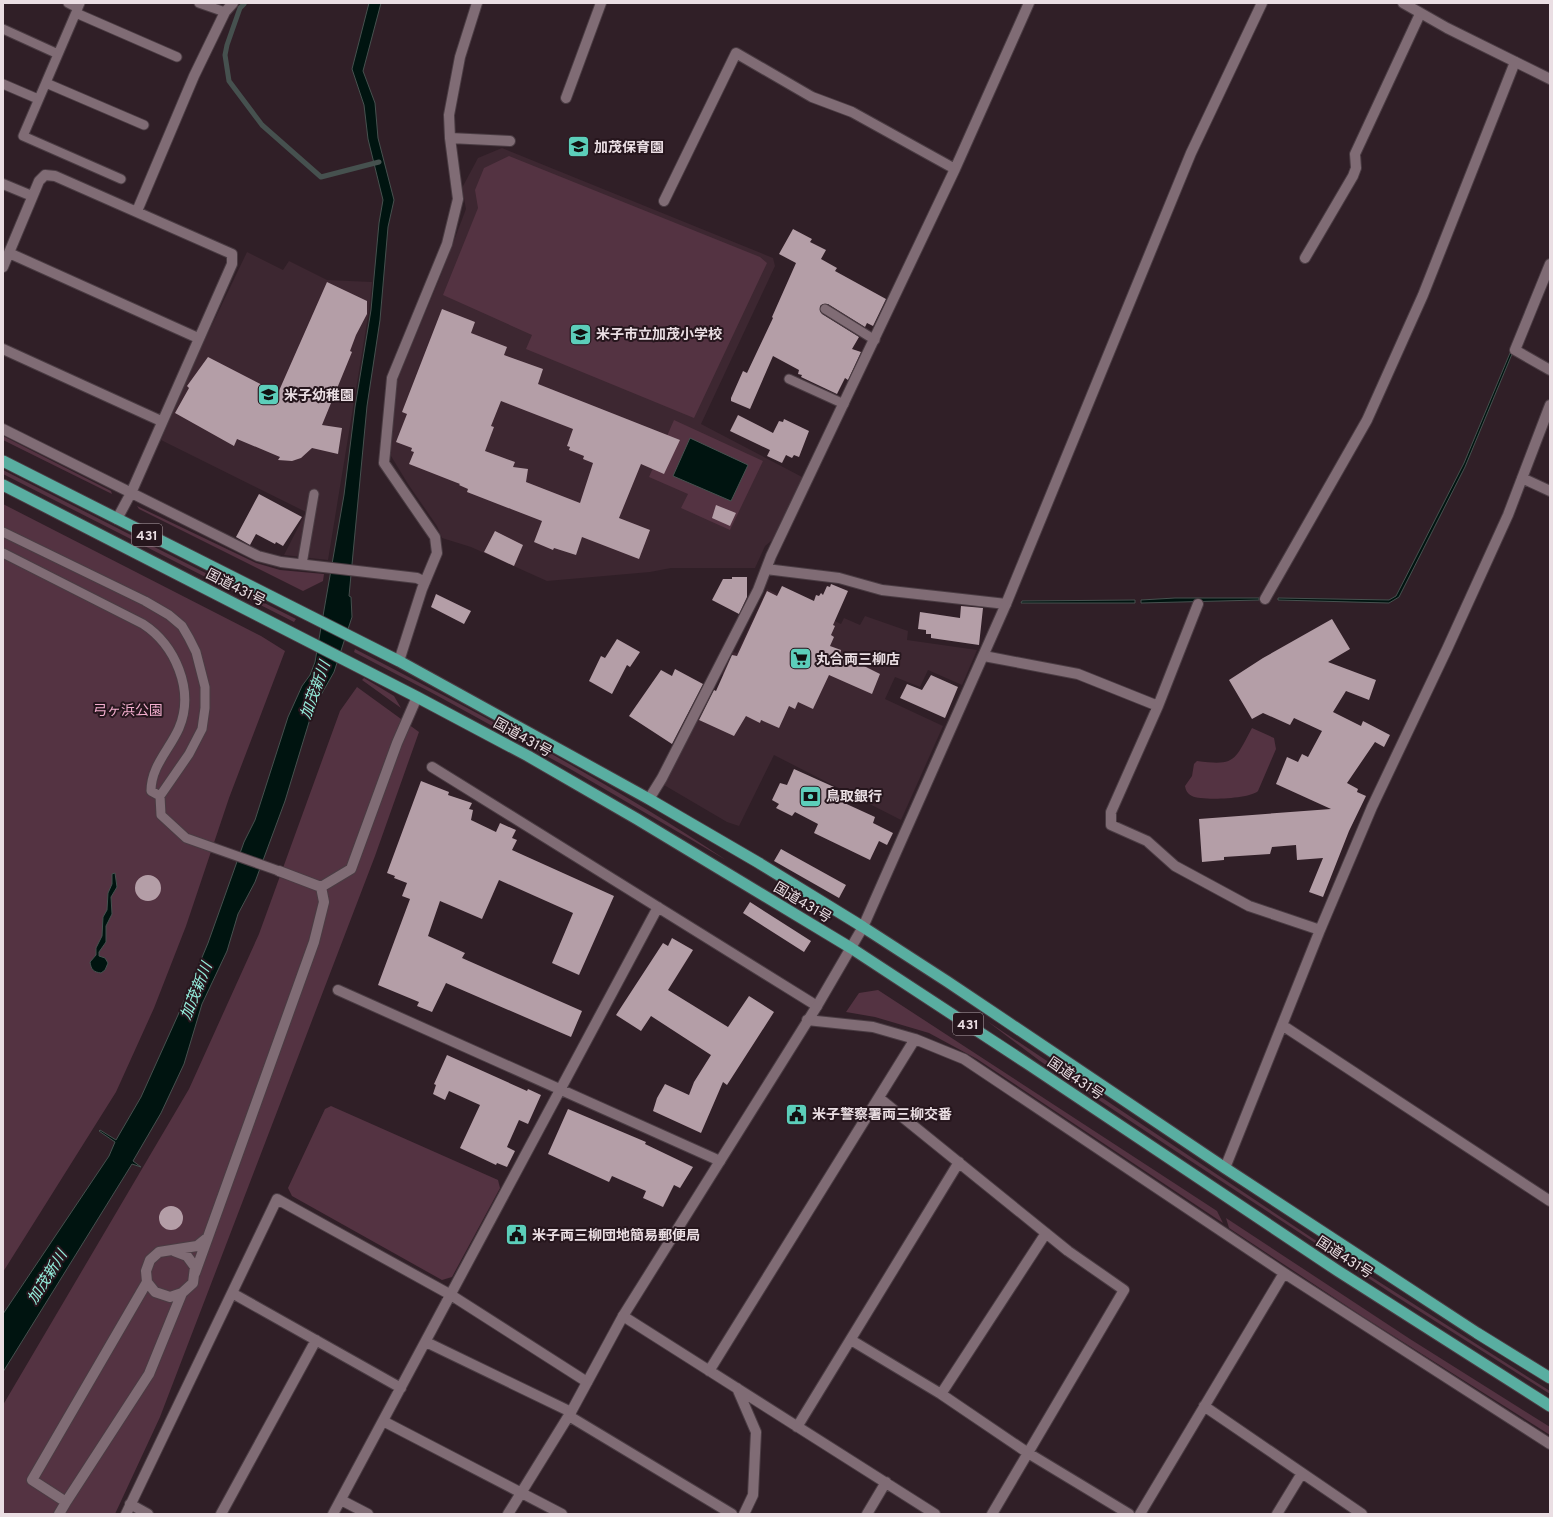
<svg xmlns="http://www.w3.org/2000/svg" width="1553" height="1517" font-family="Overpass,'Noto Sans JP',sans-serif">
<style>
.built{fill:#3d2731}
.green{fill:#543342}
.water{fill:#001410;stroke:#46514f}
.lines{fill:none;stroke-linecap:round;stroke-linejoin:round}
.stream{stroke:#46514f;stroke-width:5}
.building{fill:#b49ea7;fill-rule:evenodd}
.service-casing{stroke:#4a3c43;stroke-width:11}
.minor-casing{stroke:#4a3c43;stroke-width:12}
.tertiary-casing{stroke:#4a3c43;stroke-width:12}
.secondary-casing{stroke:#4a3c43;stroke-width:12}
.trunk-casing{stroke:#4a3c43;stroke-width:13}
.service{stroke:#806c75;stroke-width:9}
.minor{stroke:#806c75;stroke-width:10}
.tertiary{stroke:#806c75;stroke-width:10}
.secondary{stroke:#806c75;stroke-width:10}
.trunk{stroke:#59aea1;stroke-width:11}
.labels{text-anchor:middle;stroke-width:4;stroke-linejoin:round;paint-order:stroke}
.shield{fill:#26161d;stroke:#afa2a8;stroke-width:1}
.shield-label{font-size:13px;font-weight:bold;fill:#eadee3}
.poi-label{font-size:14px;font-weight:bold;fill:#eadee3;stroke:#26161d;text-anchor:start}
.street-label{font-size:14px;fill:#eadee3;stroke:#26161d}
.park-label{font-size:14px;fill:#f3aece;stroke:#26161d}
.water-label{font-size:15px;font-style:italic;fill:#95efdd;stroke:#26161d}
</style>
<rect width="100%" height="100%" fill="#301f27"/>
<path class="built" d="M502,148L773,258L775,266L701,424L804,478L776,537L765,546L755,568H671L650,572L547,581L471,547L442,538L437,526L408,484L388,451L394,387L439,280L466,209L462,188L478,158Z
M247,252L283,270L289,261L327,280L372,282L369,310L328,560L284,555L306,512L161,440L200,350Z
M767,589L841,624L844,618L860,625L865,616L908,631L907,640L977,650L962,685L928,670L920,687L895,677L885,699L943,726L901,820L774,755L739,826L727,822L664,785L698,718L703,720L725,676L722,674L733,652L737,653Z"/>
<path class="green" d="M509,156L760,257L767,263L694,418L526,349L532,335L443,295L478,208L475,190L484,168Z
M674,420L763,461L730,530L681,508L688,494L649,477Z
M3,436L111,491L112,494L3,440Z
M3,470L296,619L294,622L3,474Z
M3,504L261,636L285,651L229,798L186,926L154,1008L116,1092L3,1272Z
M137,506L256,563L280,570L324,574L323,581L303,591L139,509Z
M355,649C482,715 608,781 726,860L572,770L436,695L354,652Z
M364,678L394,696L401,708L362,680Z
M357,687L419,732L375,856L160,1417L115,1514H3V1405L189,1089L259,934L340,711Z
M1252,728L1274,738L1276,749L1258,791C1250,799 1202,801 1192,796C1187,793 1186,791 1185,786L1192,776L1194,764L1197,761C1236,766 1234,761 1252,728Z
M878,990L1217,1211L1223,1223L977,1059L929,1033L875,1017L846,1012L859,993Z
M987,1021L1351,1264L1550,1391V1394L1394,1295L1171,1148L1040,1061Z
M331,1106L498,1180L500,1188L452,1277L442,1280L292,1196L288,1188L325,1109Z
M1226,1218L1410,1339L1550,1427V1435L1362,1316L1229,1228Z"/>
<path class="water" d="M369,3H381L363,71L375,103L378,138L394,200L388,227L380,320L367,406L349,596L351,597L352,617L334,672L313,709L285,801L255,882L238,914L227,951L202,1004L184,1064L161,1113L133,1161L141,1167L132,1164L3,1372V1314L109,1156L115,1142L99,1131L100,1130L116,1140L141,1097L178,1015L208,943L244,842L255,820L288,717L302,686L310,675L315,662L344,495L355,407L371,310L379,223L383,200L368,139L364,105L352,69Z
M1510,353L1512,354L1465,467L1399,597L1389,603L1278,600V598L1389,600L1396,596L1464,463Z
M690,438L748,465L731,501L673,476Z
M1175,598H1259V600L1141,603V600Z
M1135,600V603H1021L1022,601Z
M115,873L117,887L111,897L112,914L106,926V942L99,952V956L105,958L108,963L105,970L101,973C94,972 91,970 90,962L96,955V948L102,936L103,917L107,910L108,893L112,884V874Z"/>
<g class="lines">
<path class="stream" d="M244,4L240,8L227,45L225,55L229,81L262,125L321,177L379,162"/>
</g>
<path class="building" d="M793,229L812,239L810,242L826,250L821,259L837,268L835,271L886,299L873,326L867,323L865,327L828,304H823L820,306V311L822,314L859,337L852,349L861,352L848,380L845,378L837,394L801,377L802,375L798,374L799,370L773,356L750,409L731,401V398L743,371L747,373L773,318L772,317L796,263L779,254Z
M327,282L367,301V314L356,335L350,351L352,352L322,425L342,428L338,454L312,448L301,458L292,461L278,460L280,457L237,439L234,446L175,413L189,388L187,386L208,357L278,393Z
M442,309L475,322L471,333L507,347L504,355L543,369L538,384L680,440L664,474L641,464L619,518L650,530L639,559L582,537L576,555L554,548L553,550L534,542L542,521L467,492L468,489L459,485L460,484L409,464L414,452L411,451L412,448L396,442L407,414L402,412ZM501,401L573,429L567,446L570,447L569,450L584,456L583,459L593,463L580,503L526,482L528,469L513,467L515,462L485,451L494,427L491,426Z
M738,415L773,433L779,421L783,422L784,419L809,431L799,457L794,455L792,458L786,455L782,463L767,456L770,450L730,431Z
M259,494L302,517L283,546L276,542L275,544L256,534L250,545L236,537Z
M716,505L736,513L730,526L712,518Z
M495,531L523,545L514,566L484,552Z
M732,577H747V597L739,614L712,600L723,579H732Z
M831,584L848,591L833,625L835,626L831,635L834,637L830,646L841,650L840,654L880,674L872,694L829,675L813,709L798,702L795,709L789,706L779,728L761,720L760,723L746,716L734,736L699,720L714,690L716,691L732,655L737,656L767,591L777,596L782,586L814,601L816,595L819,596L821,593L823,595L827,586L830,587Z
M436,594L471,611L464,624L431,607Z
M961,606L983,608L979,645L931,638V634H926V630L918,629L920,612L960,618Z
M1332,619L1350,649L1328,662L1376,680L1369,700L1346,691L1333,712L1361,726L1363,721L1390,735L1384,747L1375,742L1347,783L1358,789L1357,792L1366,796L1349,831L1323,897L1309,892L1323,858L1297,860L1296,845L1272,847L1270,854L1224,857V860L1202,862L1199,819L1331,809L1276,784L1287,757L1298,762L1302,754L1308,757L1322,731L1294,718L1290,725L1263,713L1252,719L1229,680L1263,658Z
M617,639L640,652L630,667L627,665L612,694L589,681L601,656L605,658Z
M675,669L703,684L672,744L629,716L661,670L672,676Z
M931,675L958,687L945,718L900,698L907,684L922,690Z
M794,769L834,787L829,796L875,817L873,823L893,833L887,845L879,841L870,860L814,833L818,824L795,812L792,816L776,808L779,804L772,800L780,783L787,785Z
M421,781L449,792L448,795L472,803L469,809L473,810L471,820L496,832L500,823L516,830L512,838L517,840L512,850L614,896L579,975L552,963L573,913L499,880L482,919L440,901L428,936L465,953L462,958L582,1011L571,1037L446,983L432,1012L417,1006L419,1002L378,985L410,899L402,896L407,883L394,878L395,876L387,873Z
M781,849L846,885L839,898L774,861Z
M135 888a13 13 0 1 1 26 0a13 13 0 1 1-26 0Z
M750,902L811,941L804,952L743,913Z
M672,938L693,950L668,990L728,1027L749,996L774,1012L727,1085L723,1082L701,1133L653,1111L657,1098L665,1084L689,1095L694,1082L711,1055L651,1016L641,1031L616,1015L663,943L668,946Z
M447,1055L527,1091L528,1089L541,1095L528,1124L519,1120L507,1147L515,1151L507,1167L497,1163L496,1165L460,1148L480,1105L449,1091L445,1100L433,1094L436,1085L434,1084Z
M568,1109L646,1142L645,1144L693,1167L680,1188L674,1185L663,1207L643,1198L646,1191L612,1176L609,1182L548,1154Z
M159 1218a12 12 0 1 1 24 0a12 12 0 1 1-24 0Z"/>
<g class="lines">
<defs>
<path id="service" d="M68,3L78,8
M80,3L23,136L121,179
M199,3L225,12
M76,13L177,57
M3,29L58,54
M46,83L144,125
M3,84L38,99
M825,309L875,340
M789,379L844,404
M3,532L145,601L169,615L182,626L189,638L196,652L205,687V708L202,729L189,754L160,796L161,815L186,838L279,871
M3,553L143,624C175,645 195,690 179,728C170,749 151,766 151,791L160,796
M302,564L314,494"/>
<path id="minor" d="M566,98L601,3
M450,138L510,141
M955,169L1029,3
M3,184L32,196
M137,211L194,76L225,12L233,3
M9,253L198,338
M1305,258L1353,176L1356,168L1355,154L1420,14
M1550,264L1515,350L1550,370
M3,267L39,181L45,175L55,176L232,254V264L131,493L117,519
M3,349L161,421
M3,429L258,556L281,562L417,578L425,582
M1522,478L1550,491
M766,569L839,578L882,590L1006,604
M1265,599L1367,420L1423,295L1515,62
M984,656L1078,674L1158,706L1198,604
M399,661L422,589L437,553L435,537L384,463L392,378L447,244L458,199L450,138L449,115L460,57L477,3
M1158,706L1111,812V825L1147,841L1175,866L1249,906L1320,930L1225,1168
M432,767L817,1006
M649,799L662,778L758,590L771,556L955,169L852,112L812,97L736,53L664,201
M321,887L351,869L397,743L417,697
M1320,930L1372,807L1447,649L1508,515L1550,405
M338,990L720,1161
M807,1020L873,1027L915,1039L964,1059L1284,1273L1550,1444
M1282,1025L1550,1201
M879,1098L1068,1251L1124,1290L992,1514
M208,1237L314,942L324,902L321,887L279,871
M174,1251L187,1256L195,1267L193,1283L182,1293L170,1297L155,1292L147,1282L146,1271L150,1260L159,1252L197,1246L208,1237L195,1273
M147,1282L32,1480L66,1502L149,1374L182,1293
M232,1293L401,1388
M623,1316L935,1514
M851,1340L941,1394L1028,1453L1129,1514
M426,1342L571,1412L508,1514
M709,1371L915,1039
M737,1388L756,1432L753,1495L744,1514
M941,1394L1046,1233
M1204,1406L1362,1514
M569,1416L732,1514
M383,1421L562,1514
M797,1427L959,1162
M341,1500L368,1514
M130,1504L148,1514
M59,1514L66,1502
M126,1514L277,1199L451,1295L587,1382
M221,1514L316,1340
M333,1514L658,907
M867,1514L886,1482
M1140,1514L1284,1273
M1277,1514L1302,1473"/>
<path id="tertiary" d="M571,1412L623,1316L817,1006L863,927L1006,604L1191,153L1262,3"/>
<path id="secondary" d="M1403,3L1447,28L1550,79"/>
<path id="trunk" d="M3,461L399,661L649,799L759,863L863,927L948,982L1225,1168L1477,1333L1550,1378
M3,485L417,697L528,756L637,819L851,948L1028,1064L1338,1271L1550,1406"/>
</defs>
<use href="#service" class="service-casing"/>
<use href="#minor" class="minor-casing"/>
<use href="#tertiary" class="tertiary-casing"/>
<use href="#secondary" class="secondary-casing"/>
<use href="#trunk" class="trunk-casing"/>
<use href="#service" class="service"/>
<use href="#minor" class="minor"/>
<use href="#tertiary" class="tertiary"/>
<use href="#secondary" class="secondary"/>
<use href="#trunk" class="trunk"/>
</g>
<defs>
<symbol id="school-square" viewBox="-11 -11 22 22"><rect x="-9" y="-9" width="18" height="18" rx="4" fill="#5cceba" stroke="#26161d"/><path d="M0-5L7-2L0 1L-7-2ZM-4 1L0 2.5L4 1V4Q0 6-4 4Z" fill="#111"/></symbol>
<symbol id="supermarket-square" viewBox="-11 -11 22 22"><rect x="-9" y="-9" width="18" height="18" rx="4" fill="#5cceba" stroke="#26161d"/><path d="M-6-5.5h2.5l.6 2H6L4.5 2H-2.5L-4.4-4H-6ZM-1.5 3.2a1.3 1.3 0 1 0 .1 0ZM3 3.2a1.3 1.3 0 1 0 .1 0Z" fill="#111"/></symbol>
<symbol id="bank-square" viewBox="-11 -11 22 22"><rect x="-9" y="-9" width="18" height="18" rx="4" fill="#5cceba" stroke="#26161d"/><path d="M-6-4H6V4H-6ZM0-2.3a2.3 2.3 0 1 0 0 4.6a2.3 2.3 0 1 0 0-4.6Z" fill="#111"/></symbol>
<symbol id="civic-square" viewBox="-11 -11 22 22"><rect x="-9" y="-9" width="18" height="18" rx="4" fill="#5cceba" stroke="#26161d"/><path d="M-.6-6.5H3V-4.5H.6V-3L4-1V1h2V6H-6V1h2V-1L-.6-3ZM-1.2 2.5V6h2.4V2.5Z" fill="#111"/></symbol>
</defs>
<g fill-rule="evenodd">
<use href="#school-square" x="566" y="134" width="25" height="25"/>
<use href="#school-square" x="568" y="322" width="25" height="25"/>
<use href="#school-square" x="256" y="382" width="25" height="25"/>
<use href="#supermarket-square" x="788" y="646" width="25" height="25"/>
<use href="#bank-square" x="798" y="784" width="25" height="25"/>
<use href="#civic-square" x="784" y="1102" width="25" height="25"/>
<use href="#civic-square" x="504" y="1222" width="25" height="25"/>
</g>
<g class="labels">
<g class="shield">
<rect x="132" y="524" width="30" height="22" rx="3"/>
<rect x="953" y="1013" width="30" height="22" rx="3"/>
</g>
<g class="shield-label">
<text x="147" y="540">431</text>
<text x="968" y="1029">431</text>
</g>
<g class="poi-label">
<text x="594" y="152">加茂保育園</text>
<text x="596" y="339">米子市立加茂小学校</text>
<text x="284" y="400">米子幼稚園</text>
<text x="816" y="664">丸合両三柳店</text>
<text x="826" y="801">鳥取銀行</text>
<text x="812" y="1119">米子警察署両三柳交番</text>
<text x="532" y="1240">米子両三柳団地簡易郵便局</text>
</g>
<g class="street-label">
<text transform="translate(236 587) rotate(27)" y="5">国道431号</text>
<text transform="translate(523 737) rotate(29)" y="5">国道431号</text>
<text transform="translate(803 902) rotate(31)" y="5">国道431号</text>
<text transform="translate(1076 1078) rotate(34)" y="5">国道431号</text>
<text transform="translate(1345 1257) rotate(33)" y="5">国道431号</text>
</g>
<g class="park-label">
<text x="128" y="715">弓ヶ浜公園</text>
</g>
<g class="water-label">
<text transform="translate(315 690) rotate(-70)" y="5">加茂新川</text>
<text transform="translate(196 991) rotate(-68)" y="5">加茂新川</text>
<text transform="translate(47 1277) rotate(-58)" y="5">加茂新川</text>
</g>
</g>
<rect width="1553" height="1517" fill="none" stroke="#eadee3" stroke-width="8"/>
</svg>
